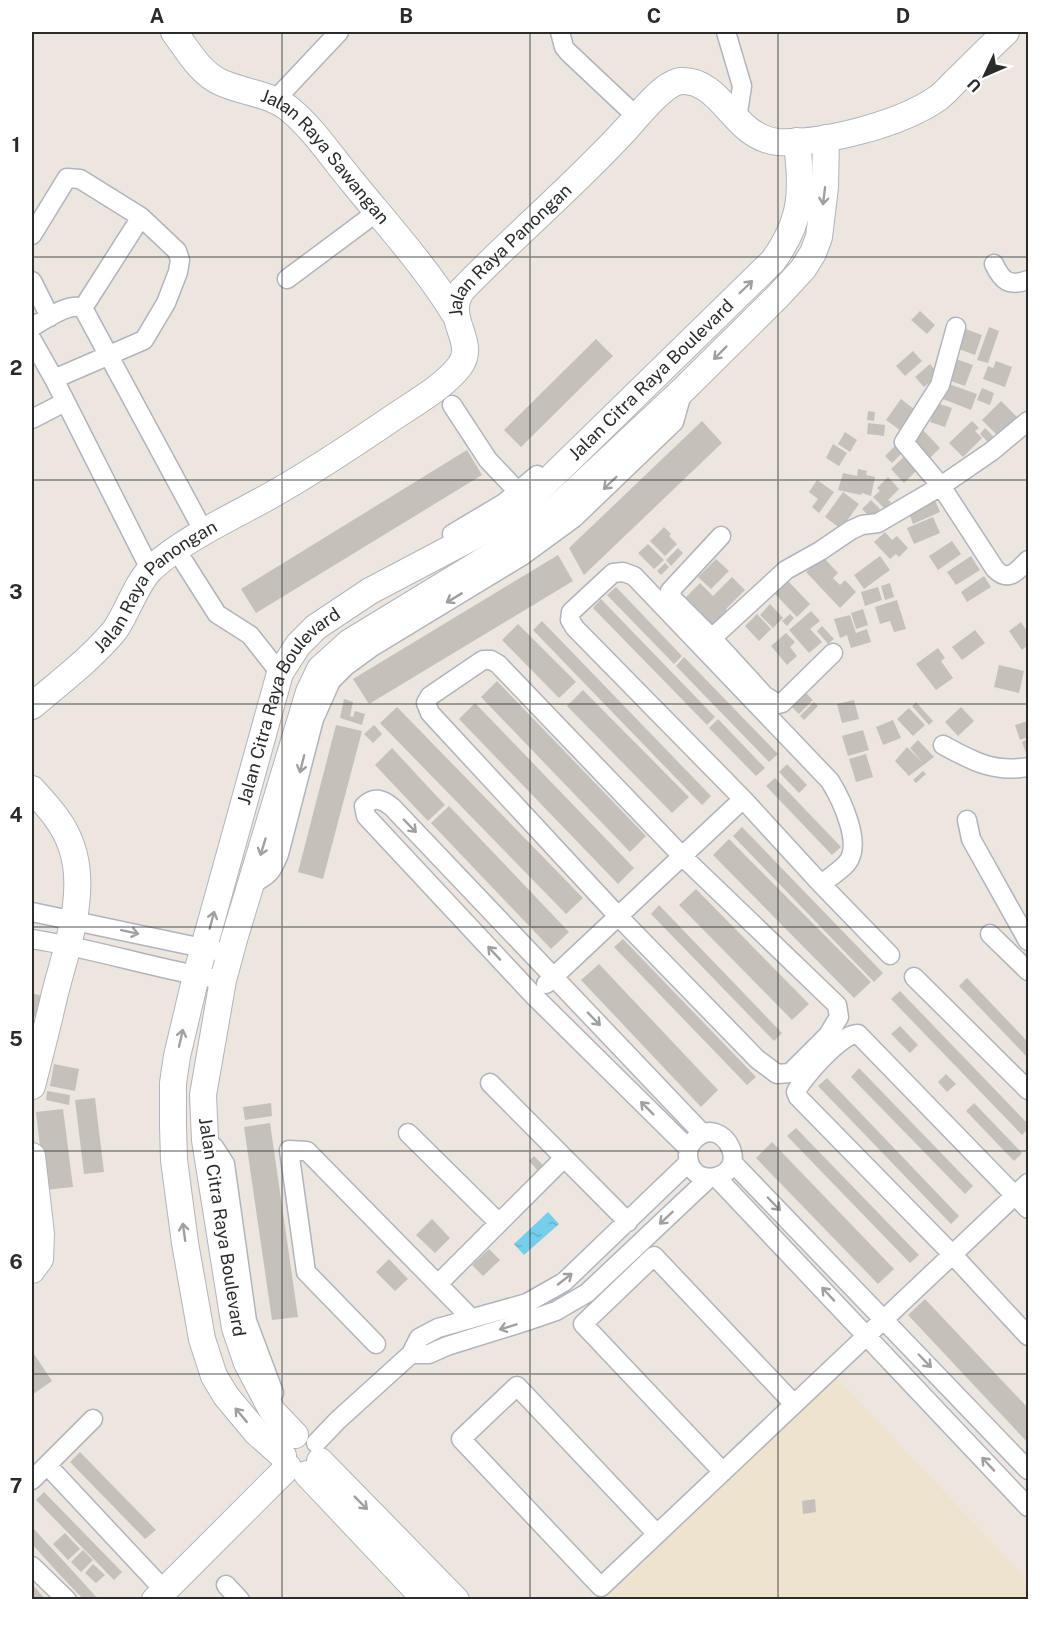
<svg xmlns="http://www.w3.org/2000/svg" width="1060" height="1631" font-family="'Public Sans',sans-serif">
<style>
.education{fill:#eee3ce}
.water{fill:url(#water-ripples)}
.building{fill:#c5c0b9}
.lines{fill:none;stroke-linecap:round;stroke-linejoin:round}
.street-casing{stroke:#b1b4be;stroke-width:21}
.secondary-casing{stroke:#b1b4be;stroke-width:28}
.street{stroke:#fff;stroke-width:18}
.secondary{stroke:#fff;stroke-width:26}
.oneway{stroke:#a0a0a0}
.grid{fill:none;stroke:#2b2b2b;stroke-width:1.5;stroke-opacity:0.55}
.labels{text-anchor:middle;stroke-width:5;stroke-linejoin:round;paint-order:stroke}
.street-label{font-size:18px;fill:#2b2b2b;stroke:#fff}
.neatline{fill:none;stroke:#2b2b2b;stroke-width:2}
.grid-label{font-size:20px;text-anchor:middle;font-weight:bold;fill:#2b2b2b}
</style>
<defs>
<pattern id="water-ripples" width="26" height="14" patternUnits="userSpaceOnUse" patternTransform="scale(1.5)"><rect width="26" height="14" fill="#74ceec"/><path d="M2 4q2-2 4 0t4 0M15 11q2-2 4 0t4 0" fill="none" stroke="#65b1cb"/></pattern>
</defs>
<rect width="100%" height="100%" fill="#ece6de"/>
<path class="education" d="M834,1375L1028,1581V1600H602Z"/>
<path class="water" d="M548,1212L559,1224L524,1255L514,1244Z"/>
<path class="building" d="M920,311L935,325L927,334L911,320Z
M989,327L999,331L988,363L977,360Z
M963,328L982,335L975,355L956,348Z
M596,339L613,356L521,447L504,430Z
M913,351L922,361L905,376L896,366Z
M956,359L973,365L965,386L948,380Z
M996,361L1012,367L1005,387L983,379L988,366L993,368Z
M930,364L939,375L924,387L915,377Z
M949,384L977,394L971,410L943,399Z
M982,388L994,393L990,405L977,400Z
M901,399L919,413L904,433L886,420Z
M1001,401L1017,417L998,436L982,420Z
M937,403L952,408L945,427L930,422Z
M868,411L875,412L874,421L867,420Z
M702,421L722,443L584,575L569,548Z
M972,421L979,428L975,431L982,438L963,457L949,443Z
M868,423L885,425L884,436L867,434Z
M985,428L994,437L989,443L980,434Z
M922,429L940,448L925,463L906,445Z
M845,432L857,440L850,452L838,444Z
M833,444L847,453L839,466L826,458Z
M897,444L904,451L892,463L885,456Z
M467,450L482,475L256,613L241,589Z
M908,453L921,466L904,483L891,469Z
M858,469L867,471L866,475L875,477L871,496L862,493L861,495L838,490L843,473L857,476Z
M888,477L899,489L888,500L891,502L885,509L873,497L880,491L877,488Z
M817,480L834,492L819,513L812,507L818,499L809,492Z
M843,492L859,504L841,529L825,517Z
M871,500L880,509L871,518L862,509Z
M935,500L940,512L913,524L908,511Z
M933,517L940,533L914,544L907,528Z
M664,527L671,534L669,536L677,544L665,556L650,541Z
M885,532L892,540L897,536L908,548L899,557L896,554L890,559L874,542Z
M952,541L961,554L938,570L929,556Z
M648,544L664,560L654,569L638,553Z
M678,548L683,553L671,566L666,560Z
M558,555L573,581L369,704L353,679Z
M880,556L890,570L864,589L854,575Z
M971,556L980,570L956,585L947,572Z
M823,557L838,573L833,578L840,585L845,580L856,592L840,608L806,572Z
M716,559L729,571L711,589L698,577Z
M665,563L669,567L661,575L657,571Z
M984,576L991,587L967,602L961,592Z
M732,577L745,590L726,609L730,614L716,628L686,597L700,583L713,596Z
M788,581L810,604L797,617L775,594Z
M890,583L894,597L885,600L881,586Z
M616,587L682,656L674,664L607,595Z
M878,587L882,600L865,606L861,592Z
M601,599L715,717L707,725L593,608Z
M897,600L906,629L894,632L890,621L880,624L875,607Z
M770,604L783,618L773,628L760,615Z
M863,609L868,625L856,629L851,613Z
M811,611L820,621L810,629L822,642L809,653L789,630Z
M757,614L771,629L759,641L745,626Z
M790,614L794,618L787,626L782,621Z
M850,615L856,633L867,629L871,642L851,648L847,635L840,638L834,619Z
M542,621L711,796L702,805L533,630Z
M1021,622L1028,633V645L1022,650L1009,631Z
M518,624L576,682L559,698L502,640Z
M822,626L834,639L828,644L817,631Z
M975,630L985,643L962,660L952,647Z
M786,633L795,642L790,647L797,656L787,665L771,646Z
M938,648L945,658L941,661L953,678L936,690L916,664Z
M684,657L778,754L769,762L676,666Z
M999,665L1024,671L1019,693L994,687Z
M497,681L646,836L630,852L481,697Z
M583,690L689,797L672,813L567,706Z
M804,691L813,700L799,714L790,705Z
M344,699L353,702L350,716L353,717L355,711L365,714L362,725L340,718Z
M854,700L859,719L842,723L837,704Z
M814,702L818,706L804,720L800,716Z
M916,702L933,721L929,725L912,706Z
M475,703L634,868L618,884L459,719Z
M397,707L583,898L566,914L380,723Z
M961,707L974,721L958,736L945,722Z
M909,708L925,725L913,736L897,719Z
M718,719L765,768L756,776L709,728Z
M893,720L901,738L883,745L876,727Z
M1027,721L1028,737L1020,740L1015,725Z
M336,725L362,731L323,879L298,872Z
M374,725L382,734L373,743L364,734Z
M863,730L869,750L848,756L842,736Z
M1028,739V759L1022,742Z
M918,740L934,757L909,776L895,761L907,747L923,763L910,748Z
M392,748L445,805L428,821L375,765Z
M866,754L873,777L856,782L849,759Z
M787,764L807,785L799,793L779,772Z
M923,771L926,774L916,783L913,780Z
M775,778L841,847L832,855L766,786Z
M449,806L569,932L551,949L431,823Z
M742,827L883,973L874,982L733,836Z
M729,839L871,982L854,998L713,855Z
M696,889L809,1004L792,1020L679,905Z
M659,905L782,1033L774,1041L651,914Z
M623,939L756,1077L747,1085L614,947Z
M599,964L718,1090L701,1107L581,980Z
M967,978L1028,1042V1058L959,986Z
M900,991L1028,1124V1129L1022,1135L891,999Z
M32,993L45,997L40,1018L32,1016Z
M900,1026L918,1045L910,1053L891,1034Z
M54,1064L79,1069L75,1091L50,1086Z
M859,1068L973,1186L965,1194L851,1077Z
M946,1074L956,1084L947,1092L938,1082Z
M827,1078L959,1216L951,1224L818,1086Z
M47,1091L70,1095L69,1105L46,1100Z
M95,1098L104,1172L84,1174L75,1100Z
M271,1103L272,1116L245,1120L243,1107Z
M974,1103L1022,1153L1014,1161L966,1111Z
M63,1109L73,1187L45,1190L36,1112Z
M270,1123L298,1317L272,1320L244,1127Z
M796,1128L919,1255L910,1263L787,1136Z
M772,1142L894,1269L878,1284L756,1158Z
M534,1156L545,1167L539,1172L529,1161Z
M432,1219L450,1238L435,1253L416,1235Z
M489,1249L500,1260L483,1276L472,1265Z
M389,1259L408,1279L395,1291L376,1272Z
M925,1299L1028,1408V1443L908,1315Z
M32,1351L52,1381L32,1395Z
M80,1452L156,1530L145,1539L70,1462Z
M44,1492L122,1572L114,1580L36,1500Z
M815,1499L816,1512L803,1514L802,1501Z
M32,1527L69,1567L99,1600H84L60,1575L32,1544Z
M65,1533L80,1549L68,1560L53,1544Z
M83,1550L93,1560L81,1572L71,1562Z
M93,1564L105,1575L96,1583L85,1573Z
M32,1584L46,1600H32Z"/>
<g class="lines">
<defs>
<path id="street" d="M560,32L564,47L568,52L637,117
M726,32L742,86L737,119
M275,100L339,32
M32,235L67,178L80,179L141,217
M994,264C1002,281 1009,287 1028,280
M287,279L377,212
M32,281L50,317
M32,327C45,320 68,302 83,308L204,532
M956,327L940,385L904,442L941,486L995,569C1009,583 1017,571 1028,560
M32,340L54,379L150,569
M54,379L144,340L166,303L178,272L180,260L177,251L141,217L83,308
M452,405L488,460L526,500
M32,419L65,402
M452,534L504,503L537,475
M721,536L670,591L673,599L712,638L786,570L820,551L851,530L862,525L878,523L941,486L992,451L1028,421
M184,562L217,614L250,635L280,673
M712,638L765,696L778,704L782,703L833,653
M483,660H491L498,664L681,855L837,1005L839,1017L828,1035L790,1073L777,1074L757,1059L618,916L430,713L426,703L430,696Z
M943,745C972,761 994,773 1028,767
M967,820L971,839L1028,941
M252,884C269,875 272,872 279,854L314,719L331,681L346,666L372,647L522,556L574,518L674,422L683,390
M821,884C829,878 840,871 847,863C863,844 841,799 830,781L634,576L623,572L613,573L571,612L570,620L575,628L743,799L821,884L890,955
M32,912L231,954
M990,934L1028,971
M32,939C96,949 159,970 223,980
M914,977L1028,1090
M546,984L743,799
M490,1083L628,1222
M408,1133L499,1223
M205,1140L214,1147L225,1164L247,1321L274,1393
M689,1149L534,996L366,816L364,806C374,796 382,799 392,807L703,1134
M689,1162L564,1282L527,1303L438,1328L419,1338L411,1354H429L447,1346L524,1322L556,1311L587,1293L709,1178C756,1174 723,1112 695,1139C685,1148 686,1164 696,1173C699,1176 705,1177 709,1178
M733,1163L1028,1470
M717,1178L1028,1507
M1028,1209L858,1034C844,1031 802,1078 796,1092L798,1097L953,1255L1028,1336
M438,1284L564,1158
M376,1344L306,1272L289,1150L307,1151L471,1318
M316,1443L338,1420L411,1354
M47,1465L164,1590
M723,1472L583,1324L654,1256L794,1404
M32,1480L93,1419
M657,1534L517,1386L461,1439L601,1587L1028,1183
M32,1566L67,1600
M226,1585L240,1600"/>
<g id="secondary">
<path id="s1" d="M174,32C187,49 199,72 220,82C241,92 268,93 288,108C312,127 331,156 351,180C385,222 426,267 454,313"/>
<path id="s2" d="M32,706C60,682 91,659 115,630C127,613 138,580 152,568C184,539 230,518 268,497C311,473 353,445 394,417C416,402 442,388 459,367C479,342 442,319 462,290C515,235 575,185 627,128C639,115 663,83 681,81C711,79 728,114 749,130C757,136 767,141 778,142C824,144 901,124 938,98C946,92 953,83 961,76C976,61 991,46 1006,32"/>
<path d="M32,789C47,806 63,822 71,845C88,891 67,947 55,993C48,1024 40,1055 32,1086"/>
<path d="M32,1156L41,1234L40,1259L32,1270"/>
<path d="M295,1435L273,1412L267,1401L247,1363L235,1328L205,1140L203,1095L223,980L235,936L309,692L320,669L350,642L501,550L559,506L683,390L778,296L803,269L813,253L819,237L825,187L826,138"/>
<path id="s3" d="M283,1456L256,1432L226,1396L214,1376L202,1339L185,1243L174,1160L173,1126V1083L177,1056L196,976L280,673L298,645L316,627L370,591L499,523L527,501L773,261C804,218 802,191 797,141"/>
<path d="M320,1461L456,1600"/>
<path d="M307,1474L426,1600"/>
<path d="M155,1600L288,1467"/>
</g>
</defs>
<use href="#street" class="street-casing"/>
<use href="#secondary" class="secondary-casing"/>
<use href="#street" class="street"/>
<use href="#secondary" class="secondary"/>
</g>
<defs><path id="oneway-shaft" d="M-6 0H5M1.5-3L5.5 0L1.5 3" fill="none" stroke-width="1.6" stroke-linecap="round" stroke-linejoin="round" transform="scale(1.5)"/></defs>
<g class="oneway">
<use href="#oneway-shaft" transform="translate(824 196) rotate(97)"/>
<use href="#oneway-shaft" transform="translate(746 287) rotate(-44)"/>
<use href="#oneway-shaft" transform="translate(720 353) rotate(135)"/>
<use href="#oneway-shaft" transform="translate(610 483) rotate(136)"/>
<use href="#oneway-shaft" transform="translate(454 598) rotate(149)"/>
<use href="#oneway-shaft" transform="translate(302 764) rotate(104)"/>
<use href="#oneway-shaft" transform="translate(410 826) rotate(46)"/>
<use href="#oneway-shaft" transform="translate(263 847) rotate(107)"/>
<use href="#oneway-shaft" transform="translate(212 920) rotate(-75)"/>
<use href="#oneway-shaft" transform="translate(130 932) rotate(12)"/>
<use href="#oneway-shaft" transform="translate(494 953) rotate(-133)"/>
<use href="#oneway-shaft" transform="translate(594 1019) rotate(46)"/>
<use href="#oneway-shaft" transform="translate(181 1038) rotate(-77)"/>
<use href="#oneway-shaft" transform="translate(647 1108) rotate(-135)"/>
<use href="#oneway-shaft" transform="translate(774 1204) rotate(46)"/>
<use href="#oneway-shaft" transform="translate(666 1218) rotate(137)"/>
<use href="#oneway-shaft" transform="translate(184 1232) rotate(-98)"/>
<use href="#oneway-shaft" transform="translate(565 1279) rotate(-38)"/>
<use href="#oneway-shaft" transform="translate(828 1294) rotate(-133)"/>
<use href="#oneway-shaft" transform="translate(508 1327) rotate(163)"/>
<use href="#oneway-shaft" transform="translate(925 1361) rotate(46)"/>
<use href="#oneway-shaft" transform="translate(241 1415) rotate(-130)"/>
<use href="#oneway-shaft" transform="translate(988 1464) rotate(-133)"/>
<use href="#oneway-shaft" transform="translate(361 1503) rotate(45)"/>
</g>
<path class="grid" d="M282,32V1600M530,32V1600M778,32V1600M32,257H1028M32,480H1028M32,704H1028M32,927H1028M32,1151H1028M32,1374H1028"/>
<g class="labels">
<g class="street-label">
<text dy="6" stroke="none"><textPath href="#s1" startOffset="202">Jalan Raya Sawangan</textPath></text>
<text dy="6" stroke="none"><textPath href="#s2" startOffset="694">Jalan Raya Panongan</textPath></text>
<text dy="6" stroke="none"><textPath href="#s3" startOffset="1306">Jalan Citra Raya Boulevard</textPath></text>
<text dy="6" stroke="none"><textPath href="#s2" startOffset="174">Jalan Raya Panongan</textPath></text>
<text dy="6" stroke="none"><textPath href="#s3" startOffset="802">Jalan Citra Raya Boulevard</textPath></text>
<text transform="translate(222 1227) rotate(81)" y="6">Jalan Citra Raya Boulevard</text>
</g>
</g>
<rect width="1060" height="1631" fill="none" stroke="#ffffff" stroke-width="66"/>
<g transform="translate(985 75) rotate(226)" stroke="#ffffff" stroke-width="4.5" paint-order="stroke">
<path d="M0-4.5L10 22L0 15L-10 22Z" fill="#2b2b2b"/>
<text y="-9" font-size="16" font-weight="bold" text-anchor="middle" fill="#2b2b2b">U</text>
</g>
<rect x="33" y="33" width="994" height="1565" class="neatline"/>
<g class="grid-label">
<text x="157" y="23">A</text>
<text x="406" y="23">B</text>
<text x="654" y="23">C</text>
<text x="903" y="23">D</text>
<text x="16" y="152">1</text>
<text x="16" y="375">2</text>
<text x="16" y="599">3</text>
<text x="16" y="822">4</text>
<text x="16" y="1046">5</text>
<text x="16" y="1269">6</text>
<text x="16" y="1493">7</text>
</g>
</svg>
